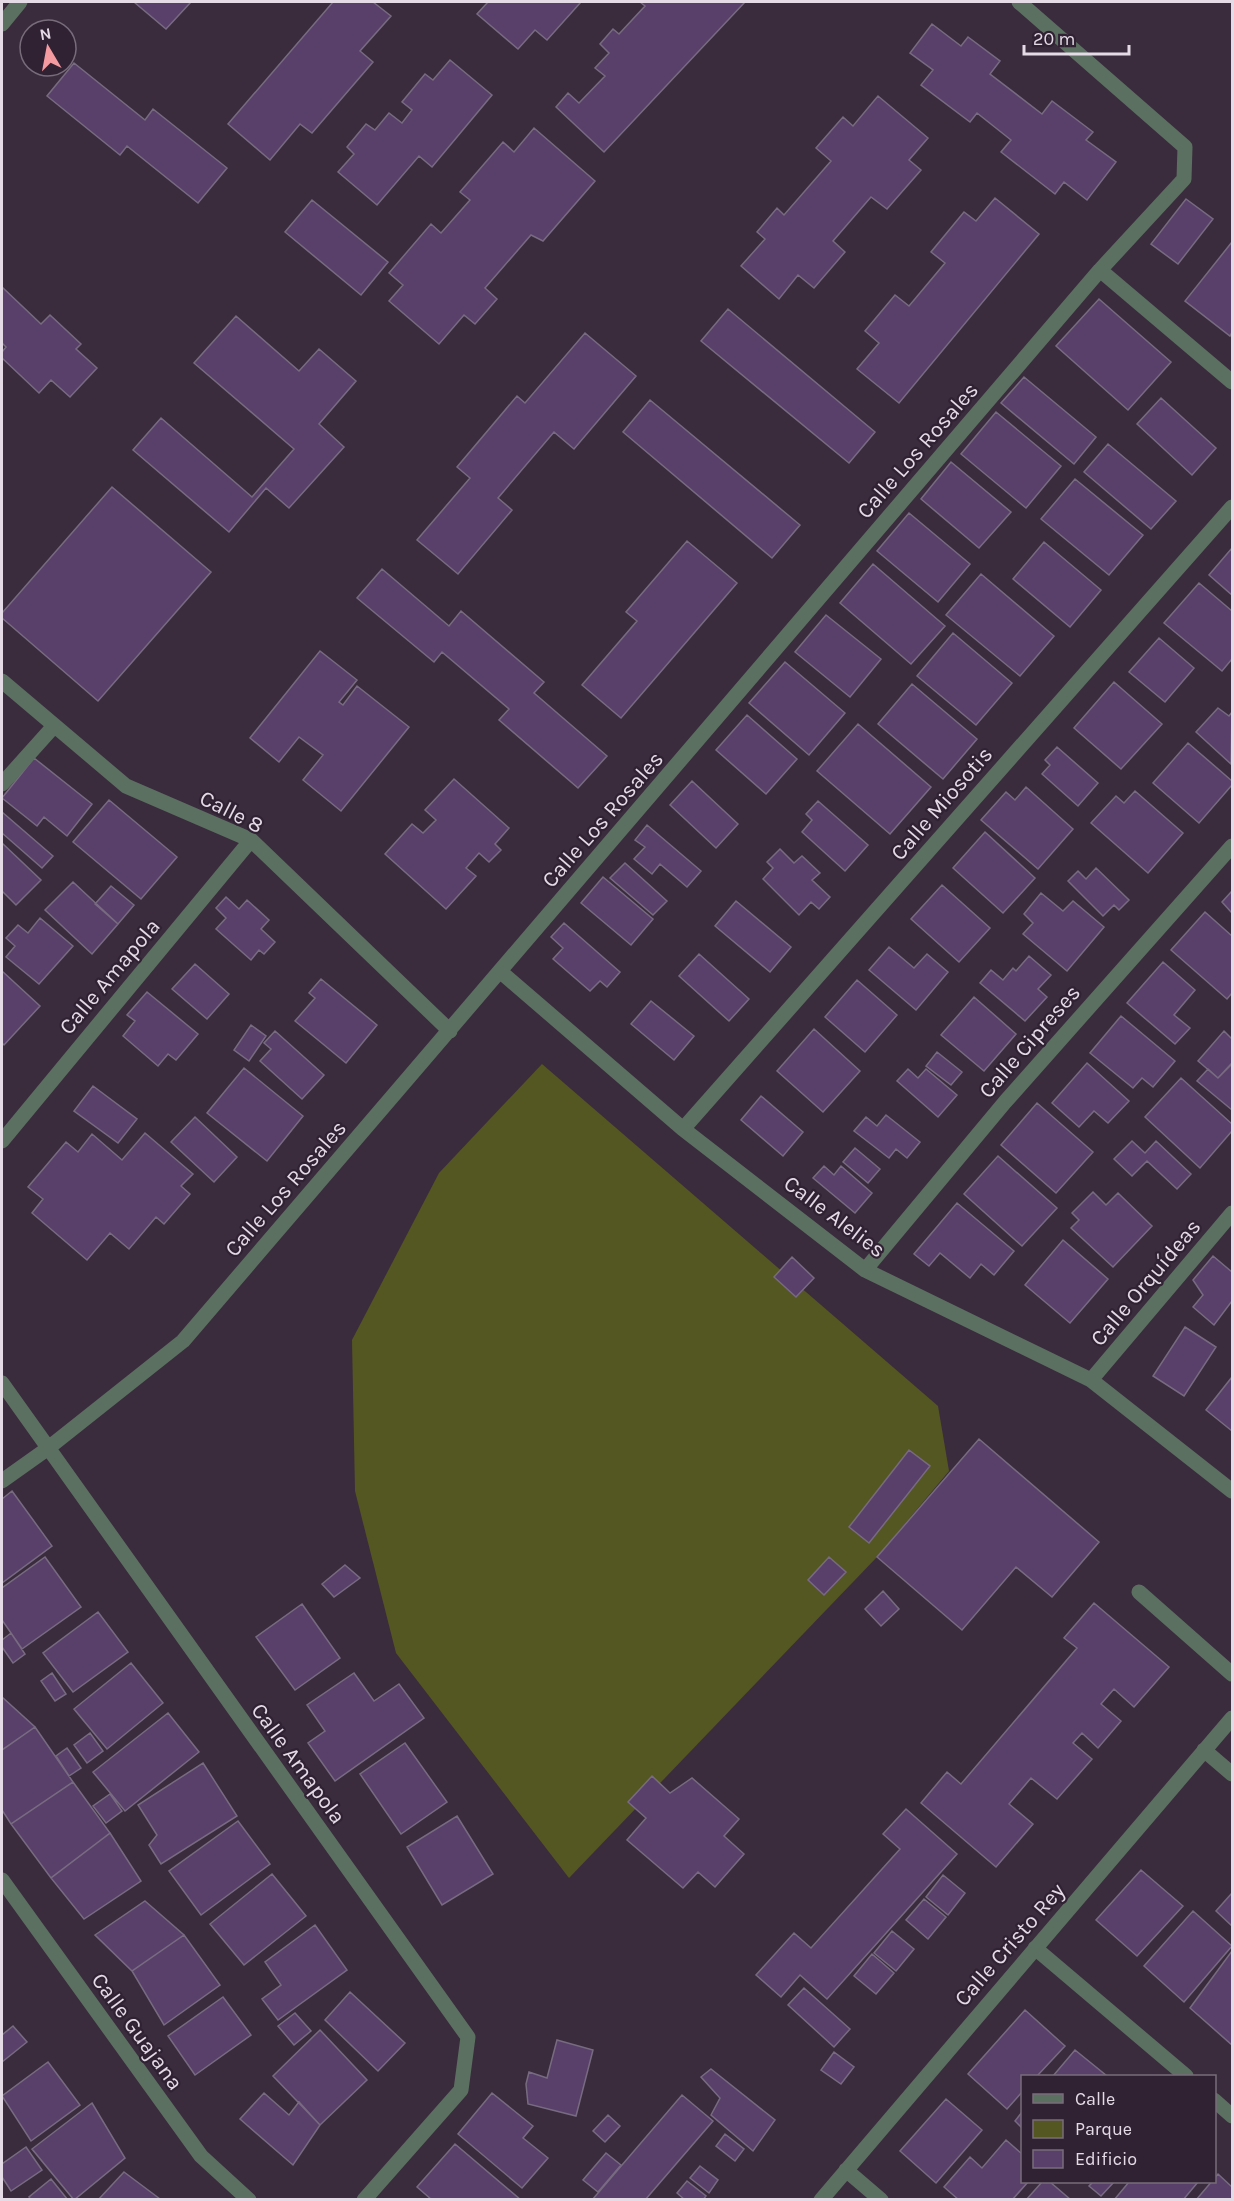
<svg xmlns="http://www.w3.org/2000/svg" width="1234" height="2201" font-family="Karla,sans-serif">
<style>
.green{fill:#545722}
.building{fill:#59406a;stroke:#786b81;stroke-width:1.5}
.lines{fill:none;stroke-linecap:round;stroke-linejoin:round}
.minor{stroke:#5b7061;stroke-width:15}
.labels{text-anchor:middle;stroke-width:4.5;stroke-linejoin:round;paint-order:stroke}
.street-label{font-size:22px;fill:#e5dbe7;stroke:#302233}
</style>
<rect width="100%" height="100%" fill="#3a2c3d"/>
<path class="green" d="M542,1064L938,1406L949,1471L877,1557L569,1878L396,1653L355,1491L352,1340L439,1173Z"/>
<path class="building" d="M134,2H191L166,29Z
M333,2H373L391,16L360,51L373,62L312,133L300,124L270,160L228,124Z
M488,2H581L547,40L535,30L518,49L477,14Z
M640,2H745L604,152L556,107L568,93L579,103L605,76L595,68L609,53L600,44L613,29L619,34L645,6Z
M932,24L961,46L968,37L1000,61L990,74L1042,114L1052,101L1093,132L1086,140L1116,162L1087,200L1064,182L1055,194L1001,152L1011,140L977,113L970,122L921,85L933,70L910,53Z
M450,60L492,95L432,167L419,156L377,205L338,172L354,154L347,147L366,124L375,130L389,113L402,123L412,110L402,102L425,74L433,80Z
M74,63L145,120L153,109L227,168L198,203L127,146L120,155L47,96Z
M878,96L928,138L909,160L921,170L887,209L871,197L833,241L845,252L814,288L798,275L779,299L741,266L765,239L757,232L777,208L784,215L831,161L816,148L843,117L853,126Z
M534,128L595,181L543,241L531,235L485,288L497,299L475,324L464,315L439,344L389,301L403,285L389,273L431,224L441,233L470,200L460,192L503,142L514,152Z
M995,198L1039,234L899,403L857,369L879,343L865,331L895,295L909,306L945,263L931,252L964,212L976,221Z
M1186,199L1213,219L1178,264L1151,244Z
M312,200L388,262L361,295L285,232Z
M1232,242V332L1230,336L1185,301Z
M2,287L41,324L50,315L81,344L76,349L97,368L70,397L51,380L39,393L2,358V352L6,347L2,343Z
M1099,299L1171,362L1128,410L1056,346Z
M728,309L875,432L849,463L701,341Z
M236,316L299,371L319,349L356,381L319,424L344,447L289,508L266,488L229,532L133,450L161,418L252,497L294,449L194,363Z
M585,333L636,376L574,449L554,432L498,498L512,510L458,574L417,540L470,478L457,467L517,396L525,403Z
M1024,377L1096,437L1074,464L1001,403Z
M1161,398L1216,448L1192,475L1137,424Z
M650,400L800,525L772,558L623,432Z
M996,412L1061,466L1026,508L961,454Z
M1108,444L1176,501L1151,529L1084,472Z
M951,462L1011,512L979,548L921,499Z
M1075,479L1143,535L1109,575L1041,519Z
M112,487L211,572L98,701L2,618V613Z
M909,513L970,564L938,602L877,551Z
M687,541L737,583L621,718L582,685L637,621L626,612Z
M1044,542L1101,590L1070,627L1013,579Z
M1232,548V595L1209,575Z
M873,564L945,626L911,664L840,603Z
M382,569L449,626L461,611L544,682L534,693L607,756L578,788L499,720L509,709L442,652L434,662L357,598Z
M981,574L1054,636L1020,676L946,615Z
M1199,583L1232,611V659L1222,671L1164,623Z
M826,615L881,659L850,697L795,652Z
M953,633L1012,683L976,725L917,676Z
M1159,638L1194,668L1165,702L1129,672Z
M320,651L357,680L339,702L343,705L357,686L409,727L341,811L303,780L323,755L299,737L279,762L250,738Z
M785,662L845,713L809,755L749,703Z
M1114,682L1162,724L1121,769L1074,728Z
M912,684L977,739L943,779L878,724Z
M1218,708L1229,716L1232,712L1231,764L1196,732Z
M747,715L797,759L766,794L716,750Z
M858,724L931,787L890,834L817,771Z
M1188,743L1232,781V785L1199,823L1153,783Z
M1057,747L1098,783L1078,806L1042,774L1050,765L1045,760Z
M34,758L92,804L67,836L44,817L37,826L2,798Z
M454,779L509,828L495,844L501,850L489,862L479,853L466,868L476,876L446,909L385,854L412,824L423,833L436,820L425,810Z
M692,781L738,824L716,848L670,805Z
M1026,787L1073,829L1038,869L981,820L1006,792L1015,800Z
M1135,791L1183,833L1148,873L1091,823L1116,796L1124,803Z
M109,800L177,857L141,899L73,842Z
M818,801L868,845L845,871L802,832L812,820L806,814Z
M2,812L53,856L42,868L2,833Z
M647,825L701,871L687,887L660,864L652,874L634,859L645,847L635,840Z
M985,832L1035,878L1003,913L953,868Z
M2,843L41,880L16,905L2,891Z
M780,849L794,863L802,856L820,873L812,880L830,897L819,909L811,902L799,915L763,879L773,868L767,862Z
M625,863L667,901L653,915L610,878Z
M1096,868L1129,900L1119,910L1114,905L1103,916L1068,881L1078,871L1086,879Z
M603,877L653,919L631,945L581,903Z
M73,882L118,924L92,954L45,910Z
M942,885L990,928L959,962L911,919Z
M111,886L134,905L118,924L95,904Z
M1232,891V913L1222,902Z
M1041,893L1063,911L1073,901L1104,927L1067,971L1023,934L1033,923L1024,914Z
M226,897L239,909L247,900L269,920L261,929L275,942L264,954L259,950L251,960L216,929L226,918L216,908Z
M736,901L791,947L770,972L715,926Z
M1205,912L1232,936V993L1227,999L1171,950Z
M40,918L73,946L39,984L6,957L15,946L6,938L18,925L28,933Z
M564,923L620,972L607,987L600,981L590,991L553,959L563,948L551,937Z
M889,947L914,968L927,954L948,972L916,1010L869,970Z
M699,954L749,999L729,1021L679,976Z
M1029,956L1051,975L1038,989L1047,997L1025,1021L980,983L991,970L1003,980L1013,968L1016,971Z
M1163,962L1195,990L1174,1015L1190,1028L1175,1044L1127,1003Z
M195,964L229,994L207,1019L172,989Z
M2,971L40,1006L4,1045L2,1043Z
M321,979L377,1025L346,1063L295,1021L315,998L309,993Z
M857,980L897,1015L865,1052L825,1017Z
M147,992L198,1034L176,1060L168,1054L158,1066L123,1036L135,1021L127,1015Z
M974,997L1016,1034L984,1071L941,1035Z
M651,1001L694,1036L674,1060L631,1024Z
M1121,1016L1175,1061L1153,1087L1142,1078L1133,1088L1090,1053Z
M251,1025L266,1036L249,1061L234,1050Z
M814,1029L860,1071L823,1112L777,1071Z
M275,1031L324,1075L302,1099L260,1061L271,1049L264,1043Z
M1224,1031L1232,1039V1064L1218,1078L1198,1061Z
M937,1052L962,1072L951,1085L926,1066Z
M1087,1063L1129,1101L1108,1123L1094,1111L1079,1127L1052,1103Z
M1232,1063V1110L1197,1081L1208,1069L1218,1078Z
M244,1068L303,1116L267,1161L207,1113Z
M908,1069L918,1078L926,1069L957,1095L938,1117L897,1081Z
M1181,1078L1232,1124V1131L1200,1168L1145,1117Z
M93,1086L137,1119L118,1143L74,1111Z
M761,1096L803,1132L783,1156L741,1120Z
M1037,1103L1093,1152L1056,1193L1001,1145Z
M886,1115L920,1142L907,1158L896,1149L889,1158L854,1131L866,1117L877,1126Z
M195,1117L237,1157L214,1182L171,1142Z
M145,1133L193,1174L181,1186L190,1194L164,1224L156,1217L129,1249L110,1233L87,1260L32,1213L43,1199L28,1187L66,1142L78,1152L92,1134L122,1160Z
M1132,1141L1145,1153L1156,1141L1191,1174L1177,1189L1147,1161L1132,1176L1114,1159Z
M855,1148L880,1169L868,1183L843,1162Z
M998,1156L1057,1208L1022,1246L964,1194Z
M824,1166L834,1175L841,1166L872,1193L855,1213L813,1178Z
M1093,1192L1106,1205L1118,1193L1152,1226L1113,1267L1071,1228L1079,1220L1072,1213Z
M957,1203L1014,1251L994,1275L981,1264L970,1278L940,1253L929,1266L914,1254Z
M1063,1240L1108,1279L1070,1323L1025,1285Z
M1213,1256L1232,1272V1301L1214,1325L1193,1307L1203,1295L1193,1280Z
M792,1257L814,1278L796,1297L774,1277Z
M1185,1327L1216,1347L1184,1396L1153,1376Z
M1232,1377V1431L1206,1410Z
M979,1439L1099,1542L1052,1597L1016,1567L962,1630L877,1557Z
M909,1450L930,1466L869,1543L849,1527Z
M12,1491L52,1546L2,1583V1499Z
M45,1557L81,1607L22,1649L2,1620V1588Z
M829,1557L846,1572L824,1595L808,1580Z
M345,1565L360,1578L334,1597L322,1584Z
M883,1591L899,1609L881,1626L865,1609Z
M1094,1603L1169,1667L1134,1707L1114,1689L1101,1704L1121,1721L1098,1748L1082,1733L1073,1743L1092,1759L1057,1799L1031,1778L1009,1804L1033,1824L996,1867L921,1803L947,1772L961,1784L1077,1648L1064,1638Z
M302,1604L340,1658L295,1690L256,1637Z
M98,1612L128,1652L73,1692L43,1653Z
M11,1633L25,1654L13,1663L2,1647V1640Z
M131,1663L163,1703L107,1749L74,1709Z
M52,1673L66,1694L55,1701L41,1681Z
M354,1673L374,1701L399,1684L424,1718L335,1781L308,1743L325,1731L307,1705Z
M2,1697L35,1727L2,1750Z
M168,1713L199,1752L125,1811L93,1772Z
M35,1727L73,1782L11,1824L2,1810V1750Z
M90,1733L103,1751L87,1763L74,1745Z
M405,1743L447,1802L401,1834L360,1774Z
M67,1748L81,1768L69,1776L56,1756Z
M203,1763L237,1816L161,1864L149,1845L157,1835L138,1805Z
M652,1776L670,1793L692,1778L739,1819L724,1836L744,1854L715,1887L698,1872L683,1888L627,1840L646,1818L628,1802Z
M73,1782L110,1833L51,1878L11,1824Z
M110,1794L122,1811L106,1823L93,1806Z
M906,1809L957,1854L827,1999L800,1975L781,1997L756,1975L794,1933L811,1948L900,1849L883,1834Z
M457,1816L493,1874L442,1905L407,1847Z
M238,1821L270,1864L201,1915L169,1871Z
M110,1833L141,1881L84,1919L51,1878Z
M1141,1870L1183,1906L1137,1956L1096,1920Z
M272,1874L306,1916L244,1965L210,1924Z
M943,1875L965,1893L948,1915L926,1897Z
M1232,1893V1926L1216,1911Z
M924,1899L946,1917L928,1939L906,1920Z
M145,1901L184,1935L132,1971L95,1935Z
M1193,1911L1232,1946L1184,2002L1144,1966Z
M315,1925L347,1970L278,2020L262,1999L281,1985L265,1962Z
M892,1931L914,1949L896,1971L874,1953Z
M184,1935L220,1985L164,2025L132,1971Z
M1232,1951V2045L1190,2008Z
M872,1954L894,1973L876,1994L854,1976Z
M804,1988L850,2029L834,2047L788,2005Z
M350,1992L405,2043L378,2071L325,2020Z
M223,1997L251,2035L195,2075L168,2036Z
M1025,2010L1065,2046L1037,2076H1022V2092L1007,2109L968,2074Z
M295,2013L311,2031L294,2045L278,2026Z
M13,2026L27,2042L2,2062V2035Z
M320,2030L367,2080L320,2125L273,2076Z
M557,2040L593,2050L576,2116L528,2104L526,2084L529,2072L547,2078Z
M1075,2050L1107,2076H1053Z
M834,2052L854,2067L841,2084L821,2070Z
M48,2062L80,2105L31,2141L2,2096Z
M711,2069L775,2120L753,2151L711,2115L720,2098L701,2077Z
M264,2093L289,2115L299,2102L320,2125L293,2165L240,2119Z
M492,2093L533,2126L523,2138L548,2158L522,2188L458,2134Z
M682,2095L713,2121L645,2200H592Z
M946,2099L982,2130L936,2183L900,2151Z
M92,2103L125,2158L74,2200L32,2149Z
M1022,2112V2128L1015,2121Z
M608,2115L620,2126L605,2142L593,2131Z
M725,2134L744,2149L735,2161L716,2146Z
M1006,2140L1022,2154V2182H1028L1012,2200H959L944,2187L970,2157L982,2168Z
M455,2144L521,2200H432L417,2187Z
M26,2147L42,2170L11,2191L2,2177V2164Z
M606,2153L621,2165L598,2192L583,2180Z
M700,2166L718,2180L709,2193L690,2178Z
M124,2172L160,2199L98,2200Z
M1218,2174L1232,2187V2200H1196Z
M51,2179L68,2200H31L29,2197Z
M687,2181L706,2196L703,2200H685L677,2193Z
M1042,2182H1050L1071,2200H1026Z
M1093,2182H1114L1101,2196L1089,2186Z
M1129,2182H1198L1183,2200H1114Z"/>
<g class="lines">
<path class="minor" d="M2,24L20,2
M1100,270L1232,382
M2,681L126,786L251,840L450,1031
M2,784L54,726
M501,972L683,1129L865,1270L1091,1380L1232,1491
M683,1129L1232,507
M2,1141L251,840
M865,1270L1005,1102L1232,846
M1091,1380L1232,1213
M2,1383L468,2037L461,2090L364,2200
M2,1481L47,1449L183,1341L1100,270L1184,179L1185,147L1019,2
M1139,1592L1232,1674
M1204,1750L1232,1774
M2,1880L201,2156L249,2200
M1035,1948L1186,2076
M1214,2100L1232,2116
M846,2170L881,2200
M821,2200L1232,1718"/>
</g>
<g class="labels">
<g class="street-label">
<text transform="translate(917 450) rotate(-49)" y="8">Calle Los Rosales</text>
<text transform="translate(941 803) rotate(-49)" y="8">Calle Miosotis</text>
<text transform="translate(232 811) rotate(27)" y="8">Calle 8</text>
<text transform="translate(602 819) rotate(-49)" y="8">Calle Los Rosales</text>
<text transform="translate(109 976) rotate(-50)" y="8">Calle Amapola</text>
<text transform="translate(1029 1041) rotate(-49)" y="8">Calle Cipreses</text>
<text transform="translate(285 1188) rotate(-49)" y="8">Calle Los Rosales</text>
<text transform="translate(835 1216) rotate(37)" y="8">Calle Alelies</text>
<text transform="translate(1145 1282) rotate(-50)" y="8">Calle Orquídeas</text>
<text transform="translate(299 1763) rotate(54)" y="8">Calle Amapola</text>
<text transform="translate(1009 1944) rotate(-49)" y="8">Calle Cristo Rey</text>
<text transform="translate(138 2031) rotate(54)" y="8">Calle Guajana</text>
</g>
</g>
<rect width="1234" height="2201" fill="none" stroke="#e5dbe7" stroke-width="6"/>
<rect x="1021" y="2075" width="195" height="108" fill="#302233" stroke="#786c7b" stroke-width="1.5"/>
<rect x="1033" y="2094" width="30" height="9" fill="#5b7061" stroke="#786c7b" stroke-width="1.5"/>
<text x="1075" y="2105" font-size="18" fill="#e5dbe7">Calle</text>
<rect x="1033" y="2120" width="30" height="18" fill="#545722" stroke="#786c7b" stroke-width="1.5"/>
<text x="1075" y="2135" font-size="18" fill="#e5dbe7">Parque</text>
<rect x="1033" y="2150" width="30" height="18" fill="#59406a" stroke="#786c7b" stroke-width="1.5"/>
<text x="1075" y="2165" font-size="18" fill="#e5dbe7">Edificio</text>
<g transform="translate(48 48) rotate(350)"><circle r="28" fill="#302233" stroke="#786c7b" stroke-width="1.5"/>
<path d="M0-4.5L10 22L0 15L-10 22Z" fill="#f49aa1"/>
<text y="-9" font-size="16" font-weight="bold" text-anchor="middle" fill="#e5dbe7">N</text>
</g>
<path d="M1024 45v9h105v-9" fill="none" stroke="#e5dbe7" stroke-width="3"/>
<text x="1033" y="45" font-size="18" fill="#e5dbe7" stroke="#302233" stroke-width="4.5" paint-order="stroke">20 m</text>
</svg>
